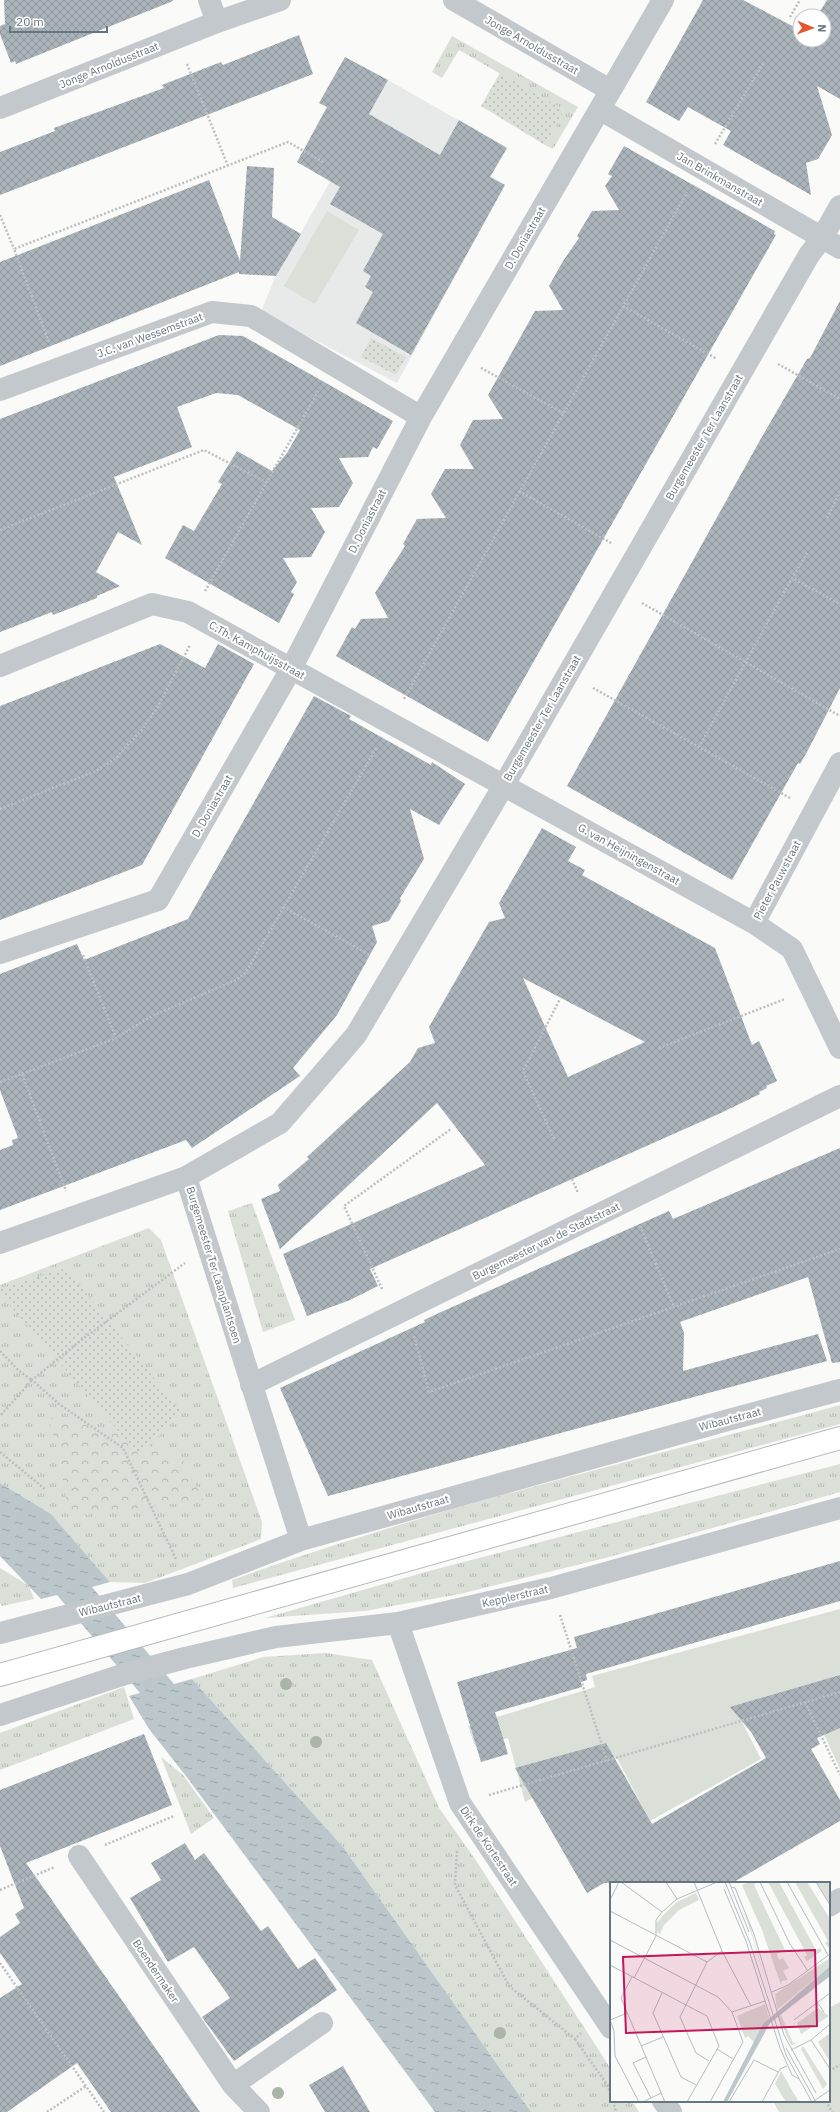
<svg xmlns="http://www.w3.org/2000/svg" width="840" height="2112" font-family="'IBM Plex Sans',sans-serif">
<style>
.built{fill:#e8e9e9}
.grass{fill:url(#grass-tufts)}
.forest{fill:url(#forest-crowns)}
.park{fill:url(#park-dots)}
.garden{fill:#dadfd7}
.water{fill:url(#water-ripples)}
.building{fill:url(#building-cross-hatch);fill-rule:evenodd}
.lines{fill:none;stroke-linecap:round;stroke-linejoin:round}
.major-casing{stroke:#b5babe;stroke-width:24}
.path{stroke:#bbbfc2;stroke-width:2.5;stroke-dasharray:2 2;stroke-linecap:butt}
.minor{stroke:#c3c8cc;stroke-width:22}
.major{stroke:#fff;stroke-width:22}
.tree{fill:#aab4a7}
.labels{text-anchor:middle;stroke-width:4;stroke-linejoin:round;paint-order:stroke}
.street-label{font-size:11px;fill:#657683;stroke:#fff}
.inset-road{fill:none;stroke:#b5bdc2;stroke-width:1}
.view{fill:#c2185b;fill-opacity:0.15;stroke:#c2185b;stroke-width:2}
.inset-edge{fill:none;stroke:#657683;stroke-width:2}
</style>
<defs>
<pattern id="grass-tufts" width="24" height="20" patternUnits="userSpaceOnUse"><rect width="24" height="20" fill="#dadfd7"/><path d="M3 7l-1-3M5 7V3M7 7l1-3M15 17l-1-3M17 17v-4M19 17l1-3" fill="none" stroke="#b4b9b4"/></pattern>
<pattern id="forest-crowns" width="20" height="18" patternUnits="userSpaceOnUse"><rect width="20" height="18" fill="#dadfd7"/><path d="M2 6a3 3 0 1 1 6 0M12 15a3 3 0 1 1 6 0" fill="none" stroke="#b4b9b4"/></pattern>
<pattern id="park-dots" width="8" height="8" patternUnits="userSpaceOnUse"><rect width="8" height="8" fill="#dadfd7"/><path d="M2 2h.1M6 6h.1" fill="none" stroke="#b4b9b4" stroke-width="1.8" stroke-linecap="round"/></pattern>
<pattern id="water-ripples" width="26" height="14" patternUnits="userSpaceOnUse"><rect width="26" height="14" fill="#bbc7cb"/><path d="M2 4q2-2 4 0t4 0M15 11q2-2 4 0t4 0" fill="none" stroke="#9ca6aa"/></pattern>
<pattern id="building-cross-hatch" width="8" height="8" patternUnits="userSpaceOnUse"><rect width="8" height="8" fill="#aab3b9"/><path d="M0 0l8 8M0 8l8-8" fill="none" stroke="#8e969c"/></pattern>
</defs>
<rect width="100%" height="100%" fill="#fafaf8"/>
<path class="built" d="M388,80L507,148L490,176L505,185L397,383L261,312L274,280Z"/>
<path class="grass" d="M452,36L578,107L553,149L545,145L564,110L459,50L442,78L432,72Z
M252,1203L295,1320L263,1332L228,1211Z
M149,1228L161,1240L262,1522L261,1539L145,1583L110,1582L51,1514L0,1483V1285Z
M840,1405V1424L233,1588L232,1580C430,1508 637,1461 840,1405Z
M840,1464V1492L609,1557L460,1594L364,1611L265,1618L429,1571Z
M0,1568L29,1586L34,1599L2,1606L0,1603Z
M326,1653L372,1660L439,1808L475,1859L611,2069V2101H632L639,2112H531L343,1847L192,1679L263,1657Z
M124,1687L134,1719L0,1770V1733Z
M161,1757L183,1775L214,1818L191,1834Z"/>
<path class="forest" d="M48,1417L109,1430L183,1459L203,1500L69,1517L59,1457Z"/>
<path class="park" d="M500,73L564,110L545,145L481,106Z
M371,338L406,357L396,375L361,357Z
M66,1268L182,1413L139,1455L0,1294V1289Z"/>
<path class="garden" d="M327,211L359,230L315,304L284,286Z
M840,1609V1769L808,1700L741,1720L761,1759L650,1821L616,1756L525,1802L508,1738L475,1746L468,1726L595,1687L592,1676Z
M840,2002V2112H779L773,2101H829V2008Z"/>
<path class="water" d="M0,1483L51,1514L110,1582L92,1587L174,1684L192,1679L343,1847L531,2112H435L186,1776L149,1729L129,1696L140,1693L57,1595L41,1599L0,1556Z"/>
<path class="building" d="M4,0H173V1L16,64L15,61L11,63L0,34V26L5,24Z
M703,0H743L800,30V40H824V16H817L827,0H840V99L817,86L832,135L818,159L806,163L811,195L723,145L731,131L688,107L679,121L646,102Z
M299,35L313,74L0,195V152L55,131L54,128L164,88L162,85L221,62L223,65Z
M345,57L388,80L369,114L440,155L459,120L507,148L490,177L505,185L411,355L356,323L373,292L365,287L371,276L363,271L383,234L330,204L340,187L297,162L327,107L319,103Z
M624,146L775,231L774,234L776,235L488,742L336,656L352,627L355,629L361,619L388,618L375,593L405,546L403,544L417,519L446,518L431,494L445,469H474L460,445L473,420L503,419L488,395L535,311L563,310L549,286L563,261L579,238L577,236L592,211L619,210L605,186L612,176L608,174Z
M247,166L274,168L272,217L301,234L276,276L239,274V272L0,366V262L209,180L240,261Z
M840,301V688L807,752L800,764L798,763L732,880L567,786L759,442L807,359L810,358Z
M219,335L243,336L393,421L377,449L373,447L368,457L339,458L353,483L339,507L311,508L325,532L311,557L283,558L297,582L291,592L294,594L279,623L165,558L183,525L194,531L222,484L218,482L237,451L272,471L287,453L300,430L238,395L216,393L177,407L192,447L114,477L142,545L118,532L96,572L120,586L97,596V598L53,615L52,612L0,632V419Z
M160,644L205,668L218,644L254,664L142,865L0,920V706Z
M314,696L351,716L349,719L431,765L432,762L465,784L439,825L410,809L424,859L400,898L401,901L389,921L372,926L377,942L337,1015L293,1068L300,1076L192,1148L186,1140L0,1210V1150L13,1145L12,1140L18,1138L0,1090V974L77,944L84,960L188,919Z
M542,828L576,847L568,861L585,870L582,875L715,948L752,1045L759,1041L777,1081L766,1086L767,1088L759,1092L760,1094L723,1112L370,1269L378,1286L350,1300L307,1316L283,1254L485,1165L437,1103L280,1249L261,1199L280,1191L278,1185L309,1159L307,1157L410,1062L418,1048L435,1043L429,1027L489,922L505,918L499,903ZM523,978L645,1042L568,1077Z
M840,1148V1362L832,1363L808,1277L680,1322L684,1333L683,1371L818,1334L827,1361L328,1496L280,1388L425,1322L424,1320L441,1312L669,1211L673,1219Z
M840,1561V1601L586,1674L587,1680L581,1682L582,1687L495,1712L508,1754L481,1762L457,1682L577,1648L574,1637Z
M840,1675V1728L817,1738L820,1744L811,1749L840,1800V1821L732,1883H604L587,1893L515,1768L606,1743L652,1824L766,1758L751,1732L730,1707Z
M144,1734L172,1805L26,1863L200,2112H111L77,2063L7,2112H0V1998L22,1984L0,1953V1937L20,1923L15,1914L24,1908L0,1846V1790Z
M185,1843L195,1860L204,1853L261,1931L268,1926L298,1969L315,1958L337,1990L234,2061L202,2017L230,1998L194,1947L168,1962L130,1898L161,1880L151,1863Z
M343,2066L357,2090L370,2112H325L309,2085Z"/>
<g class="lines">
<defs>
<path id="major" d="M0,1675L840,1438"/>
</defs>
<use href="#major" class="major-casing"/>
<path class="path" d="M790,17L800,0
M187,64L228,166
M715,144L764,62
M0,215L14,249
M623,306L717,359
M49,342L14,249L288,142L323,162
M778,364L840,399
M481,368L563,413
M519,491L611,543
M827,518L840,492
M0,530L204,450L266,482
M807,553L792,578L840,604
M205,591L319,390
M642,603L840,716
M593,688L699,747
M404,699L687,192
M790,798L699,747L792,578
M0,809L96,771L116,758L143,728L157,708L190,645
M283,907L370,955
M83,955L116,1038
M659,1048L785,999
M22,1074L116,1038L152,1016L236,980L246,972L377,747
M0,1082L22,1074L66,1191
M554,1139L523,1071L560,999
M572,1179L578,1193
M640,1226L674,1307
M382,1289L344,1206L451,1129
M414,1336L429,1392L840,1249
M0,1351L19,1371L32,1380L0,1416
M0,1452L46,1490
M176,1559L123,1448L59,1404L32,1380L80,1341L185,1263
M560,1615L607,1761
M805,1702L840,1775
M489,1795L840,1692
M105,1845L174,1816
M457,1851L455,1885L509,1986L575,2039L581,2033
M0,1890L55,1867
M0,1963L104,2112
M575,2039L608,2086L611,2096
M829,2071L840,2065
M613,2101L616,2112
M826,2101L832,2112
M47,2112L86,2086"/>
<path class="minor" d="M209,0L217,22
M454,0L610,90
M0,108L217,22L280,0
M601,110L840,248
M0,390L212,312L251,316L421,417
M0,666L152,604L188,612L754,923L792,949L840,1048
M754,923L840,763
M0,953L158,900L291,669L421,417L663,0
M186,1177L280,1123L356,1035L504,785L809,255L822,238L840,206
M0,1243L186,1177L301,1540
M251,1385L840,1096
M398,1623L460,1803L611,2028
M0,1633L188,1584L301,1540L728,1420L840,1390
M0,1715L125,1674L185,1658L276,1637L398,1623L551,1588L840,1508
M79,1856L233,2085L259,2112
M829,1906L840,1899
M233,2085L322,2023
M663,2101L671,2112"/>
<use href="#major" class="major"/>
</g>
<g class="tree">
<circle cx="286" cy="1684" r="6"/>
<circle cx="316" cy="1742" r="6"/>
<circle cx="500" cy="2033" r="6"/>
<circle cx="278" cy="2093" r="6"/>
</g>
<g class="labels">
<g class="street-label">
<text transform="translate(532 45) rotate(30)" y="4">Jonge Arnoldusstraat</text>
<text transform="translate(109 65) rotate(-22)" y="4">Jonge Arnoldusstraat</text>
<text transform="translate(720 179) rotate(30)" y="4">Jan Brinkmanstraat</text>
<text transform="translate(525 238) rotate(-60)" y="4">D. Doniastraat</text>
<text transform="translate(150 335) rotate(-20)" y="4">J.C. van Wessemstraat</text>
<text transform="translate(704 437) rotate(-60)" y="4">Burgemeester Ter Laanstraat</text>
<text transform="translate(367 521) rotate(-63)" y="4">D. Doniastraat</text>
<text transform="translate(257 650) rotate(29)" y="4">C.Th. Kamphuijsstraat</text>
<text transform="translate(542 718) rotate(-60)" y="4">Burgemeester Ter Laanstraat</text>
<text transform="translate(212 806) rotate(-60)" y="4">D. Doniastraat</text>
<text transform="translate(629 854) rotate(29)" y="4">G. van Heijningenstraat</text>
<text transform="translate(777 880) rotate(-62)" y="4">Pieter Pauwstraat</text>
<text transform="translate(546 1241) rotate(-26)" y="4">Burgemeester van de Stadtstraat</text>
<text transform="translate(214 1265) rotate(73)" y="4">Burgemeester Ter Laanplantsoen</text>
<text transform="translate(730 1419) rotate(-15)" y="4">Wibautstraat</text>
<text transform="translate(418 1507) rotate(-16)" y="4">Wibautstraat</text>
<text transform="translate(515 1596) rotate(-13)" y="4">Kepplerstraat</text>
<text transform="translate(110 1605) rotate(-14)" y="4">Wibautstraat</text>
<text transform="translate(489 1846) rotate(56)" y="4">Dirk de Kortestraat</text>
<text transform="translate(156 1971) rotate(56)" y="4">Boendermaker</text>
</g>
</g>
<g transform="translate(610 1882)">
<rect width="220" height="220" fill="#fafaf8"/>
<path d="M206,0H220V22ZM86,11L89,18L69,28L54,43L50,52L47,50L46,42L55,31L67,20ZM133,29L140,43L162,122L141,50ZM220,76V84L167,128L165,112ZM155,122L159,136L144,160L138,154L135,156L127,134ZM171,133L183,161H188L181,163L168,134ZM193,164L217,202L213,207L191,167ZM171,189L180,205L189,220H176L165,202Z" fill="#dadfd7"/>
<path d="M143,130L147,134L133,147L131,141Z" fill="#dadfd7"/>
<path d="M139,0H146L144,3L175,68L167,72L169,78L173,76L179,86L173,89L178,98L172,99L171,103L152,48L132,3ZM158,0H169L206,68L210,66L212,69L197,79L194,75L197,73ZM185,0H197L220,37V64L218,65L215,61L218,59ZM208,126L219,134L191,152L187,141ZM220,151L219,156L220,180L208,160Z" fill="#dadfd7"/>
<path d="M220,84V94L160,141L117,220H113L153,142Z" fill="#bbc7cb"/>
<path class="inset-road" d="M11,0L52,30M56,0L67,17M84,0L112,69L141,124M115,0L140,61L176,173L202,220M119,0L139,50M150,0L180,62L198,89M177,0L218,73M206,0L220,23M121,5L125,6L144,52L174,153L206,211M114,7L136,59L170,166L182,193L189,197M0,18L9,0M0,29L97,80M0,58L108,115L122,130M0,83L97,134L109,164L77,220M22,95L11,116L55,220M24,96L46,54V38L52,30L67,17L107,0M162,110L178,103L220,72M52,111L43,131L71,195L86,203M207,120L214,130M0,138L4,149L5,174L29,220M0,138L17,131M184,138L220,111M201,158L220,187M31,164L53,155M176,166L206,220M107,167L123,177M181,168L201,158L220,142M36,175L23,181L41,216M99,179L86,171L70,135L97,80L112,69M204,219L220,208M33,220L51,211M100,220L133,160L122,130L155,119M119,220L144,178L168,190M152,220L170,187L177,184"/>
<path class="view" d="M205,68L207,144L16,151L13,75Z"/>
<rect width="220" height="220" class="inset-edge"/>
</g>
<g transform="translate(812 28) rotate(92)"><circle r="19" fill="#ffffff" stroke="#c1c8cd"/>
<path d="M0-3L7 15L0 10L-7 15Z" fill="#e4572e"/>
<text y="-6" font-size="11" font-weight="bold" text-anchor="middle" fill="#657683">N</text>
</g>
<path d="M10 26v6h97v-6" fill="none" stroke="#657683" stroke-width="2"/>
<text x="16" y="26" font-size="12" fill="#657683" stroke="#ffffff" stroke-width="3" paint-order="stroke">20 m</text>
</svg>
